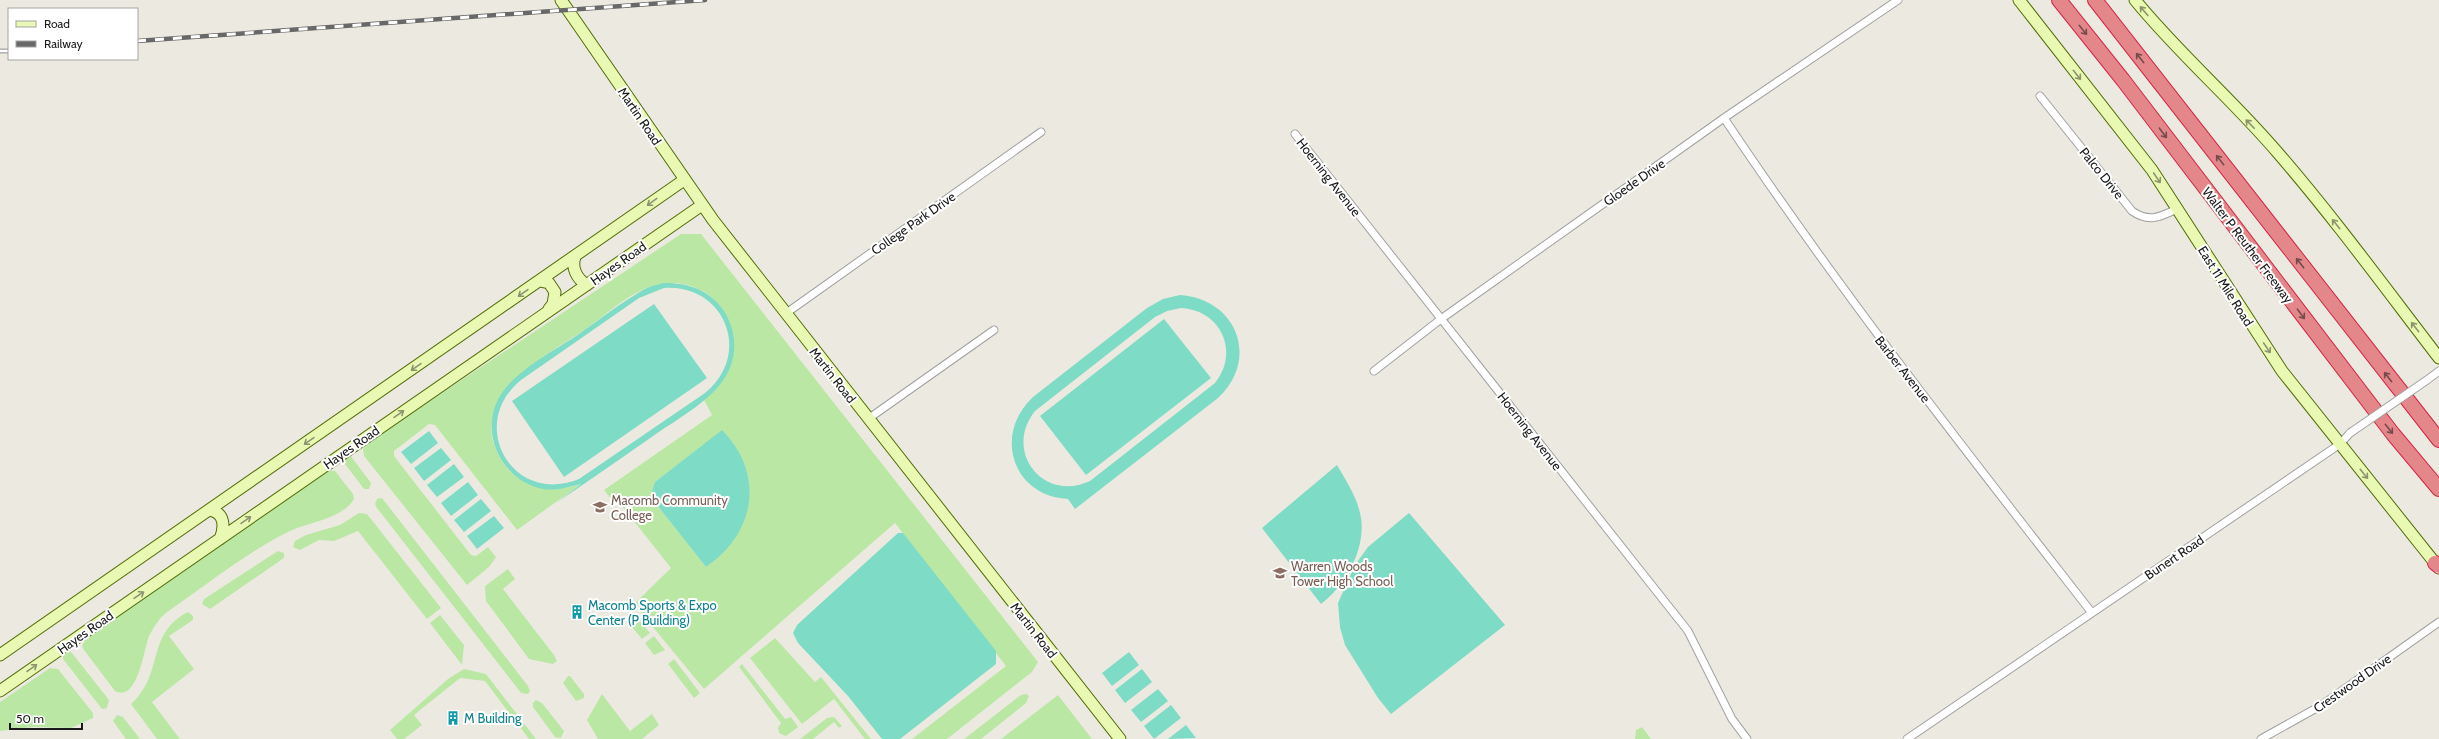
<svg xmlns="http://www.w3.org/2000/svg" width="2439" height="739" font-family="Cabin,sans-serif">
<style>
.grass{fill:#bbe7a5;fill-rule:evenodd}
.pitch{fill:#7edbc6;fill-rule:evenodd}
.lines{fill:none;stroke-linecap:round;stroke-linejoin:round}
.street-casing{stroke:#a1a1a1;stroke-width:9}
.secondary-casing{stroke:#516d06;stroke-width:13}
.highway-casing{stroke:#d12645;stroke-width:16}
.street{stroke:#fff;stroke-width:7}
.secondary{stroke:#e9f8b2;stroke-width:11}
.highway{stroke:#e4878a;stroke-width:14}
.rail-casing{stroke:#686868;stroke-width:4.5}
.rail{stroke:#fff;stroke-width:3;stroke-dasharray:9;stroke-linecap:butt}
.street-bridge-casing{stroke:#a1a1a1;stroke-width:9;stroke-linecap:butt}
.street-bridge{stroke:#fff;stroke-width:7}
.oneway{stroke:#8c946e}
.oneway2{stroke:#754b4c}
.labels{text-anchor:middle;stroke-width:4;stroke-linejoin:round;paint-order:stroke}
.street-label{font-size:13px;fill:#1a1a1a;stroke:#fff}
.education-label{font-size:13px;fill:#785e54;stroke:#fff;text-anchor:start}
.culture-label{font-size:13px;fill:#0d838f;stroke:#fff;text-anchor:start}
</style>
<rect width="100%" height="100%" fill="#eceae0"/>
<path class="grass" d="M681,234H701L1038,662L1032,672L947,739H912L1006,666L895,523L704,689L634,604L671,568L618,501L614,503L604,490L712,415L704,400C730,375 742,356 727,320C722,307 714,296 700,290C686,282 669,281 653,286C630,292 607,314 587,328C551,353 480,387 493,441C497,455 505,469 518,478C534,489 563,491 581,484L517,530L435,425L429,424L394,451V456L471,555L476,556L488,547L496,557L489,567L467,585L364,456L363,449L370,441ZM722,431C766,473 754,534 706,567L653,500L655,482Z
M350,455L371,483L369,489H364L342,460Z
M327,470L335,471L353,494L354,499C342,519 309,522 290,531C248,551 205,586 167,612C159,618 154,627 149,636C144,648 138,703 115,691L84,650L82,646L86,638Z
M382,498L528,686L530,691L528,694L521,693L377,508L375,504L377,499Z
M359,513L367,514L441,608L427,619L358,531L334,541L319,540L300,550L293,547L295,541L306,535L340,525Z
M278,551L284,553V558L210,609L202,604L204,599Z
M508,569L515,579L503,589L554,655L557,661L553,664L529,659L486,601L485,586Z
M188,612L193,616V620L169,636L194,669L152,702L180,739H157L131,704C165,674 145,634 188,612Z
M440,615L464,645L462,665L430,623Z
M640,621L650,633L642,639L632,627Z
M654,636L665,650L654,655L645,643Z
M775,638L815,682L821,677L871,739H865L834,699L802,724L750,658Z
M68,650L72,653L109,700L107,708L102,709L63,659V654Z
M674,659L700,693L694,698L668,664Z
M742,664L785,719L791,717L798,727L786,736L779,733L778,728L781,723L739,667Z
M50,668L58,669L93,713V718L71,728L33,727L0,731V702Z
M464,669L486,674L536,739H529L485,681L460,678L414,715L422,725L404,739H397L390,730L448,679Z
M568,676H570L584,694V698L576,701L563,683Z
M602,694L630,731L652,714L659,725L642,739H598L587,720Z
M1026,694L1029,696L1026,703L981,739H964L1021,695Z
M1058,695L1092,739H1001Z
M536,700L542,703L564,731L561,738L555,737L533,707V703Z
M117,715L123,717L140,739H126L113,721Z
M834,717L842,726L839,728L834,722L813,739H800L827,718Z
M1642,727L1651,739H1635L1636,730Z"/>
<path class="pitch" d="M663,283C687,282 710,290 724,311C736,330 738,354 727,374C714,399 679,418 656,434C623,457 590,480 556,503L581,484C568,487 557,491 543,489C502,481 478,433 500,396C515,370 558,349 583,331C603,317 622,302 643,290C650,286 657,285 663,283ZM664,288C725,284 753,354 705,393L579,479C513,506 466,425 521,380L639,298Z
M1180,295C1237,299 1260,359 1218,398L1075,509L1068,499C1012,496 993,434 1033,397L1147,308L1163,299ZM1181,308C1221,310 1240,352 1215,383L1090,481C1043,503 1003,451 1035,411L1155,317L1167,311Z
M654,304L707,378L564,477L512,401Z
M1164,319L1211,378L1086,475L1040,416Z
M722,430C766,474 755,534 706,567L653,500L651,495L655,482Z
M429,431L438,443L411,464L401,452Z
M441,448L451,460L424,481L414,468Z
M454,464L464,477L437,497L427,485Z
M1337,465C1347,482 1358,499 1361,518C1366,549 1345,586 1321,604L1262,528Z
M468,482L478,495L451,516L441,503Z
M481,499L491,511L464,532L454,520Z
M1409,513L1505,625L1391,714L1378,698L1345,645L1340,627L1338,603L1355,565L1368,547Z
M494,516L504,528L477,549L467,536Z
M898,533H903L996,651V664L900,739H882L848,696L798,643L793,633L797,625Z
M1129,652L1139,665L1112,686L1102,673Z
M1142,669L1152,682L1125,703L1115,690Z
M1158,689L1168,701L1141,722L1131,710Z
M1171,705L1181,718L1154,739L1144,726Z
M1186,725L1196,738L1168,739Z"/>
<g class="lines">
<defs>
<path id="street" d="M2040,96L2132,211C2149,223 2160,217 2177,209
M1724,118C1838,289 1966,451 2092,613
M1295,134L1688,631L1732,719L1747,739
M785,314L1041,132
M1374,371L1441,319L1724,118L1898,0
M2427,380L2439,371
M868,419L994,330
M1907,739L2340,444L2350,433
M2261,739L2322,705L2439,622"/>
<path id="secondary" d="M561,0L713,220L1120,739
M2019,0L2152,170L2282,371L2439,568
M2135,0C2179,54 2233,100 2278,153C2335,219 2386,289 2439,358
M575,257C571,268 577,279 587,285
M540,281L549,283L555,292L553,304L549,309
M209,510C225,512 225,527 220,539
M0,655L684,180
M0,691L702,205"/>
<path id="highway" d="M2059,0L2123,80L2393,434L2439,489
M2095,0L2439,440
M2435,563L2439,566"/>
</defs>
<use href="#street" class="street-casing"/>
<use href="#secondary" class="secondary-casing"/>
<use href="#highway" class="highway-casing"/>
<use href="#street" class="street"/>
<use href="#secondary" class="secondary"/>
<use href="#highway" class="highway"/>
<defs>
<path id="rail" d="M137,41L705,0
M0,51H9"/>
</defs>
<use href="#rail" class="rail-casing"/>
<use href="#rail" class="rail"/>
<defs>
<path id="street-bridge" d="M2350,433L2427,380"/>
</defs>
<use href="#street-bridge" class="street-bridge-casing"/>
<use href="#street-bridge" class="street-bridge"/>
</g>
<defs><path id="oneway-shaft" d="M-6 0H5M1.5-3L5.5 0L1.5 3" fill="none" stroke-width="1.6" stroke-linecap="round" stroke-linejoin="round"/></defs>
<g class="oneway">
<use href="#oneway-shaft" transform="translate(2144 11) rotate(-130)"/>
<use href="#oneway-shaft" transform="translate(2077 75) rotate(52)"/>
<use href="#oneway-shaft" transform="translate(2250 124) rotate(-134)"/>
<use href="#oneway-shaft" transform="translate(2157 178) rotate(56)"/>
<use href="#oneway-shaft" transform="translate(652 202) rotate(144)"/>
<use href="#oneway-shaft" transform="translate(2336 224) rotate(-129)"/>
<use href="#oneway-shaft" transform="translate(523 293) rotate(145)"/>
<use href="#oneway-shaft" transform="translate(2415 327) rotate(-128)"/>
<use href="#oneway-shaft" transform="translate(2267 348) rotate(56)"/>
<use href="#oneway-shaft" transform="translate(416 367) rotate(145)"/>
<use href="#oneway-shaft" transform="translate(399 414) rotate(-35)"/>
<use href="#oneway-shaft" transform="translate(309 441) rotate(145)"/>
<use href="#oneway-shaft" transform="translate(2364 474) rotate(51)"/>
<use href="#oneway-shaft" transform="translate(246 520) rotate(-35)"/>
<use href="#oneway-shaft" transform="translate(139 595) rotate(-34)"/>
<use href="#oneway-shaft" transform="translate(32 668) rotate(-35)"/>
</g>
<g class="oneway2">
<use href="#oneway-shaft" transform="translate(2083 30) rotate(51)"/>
<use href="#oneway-shaft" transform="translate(2140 58) rotate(-128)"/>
<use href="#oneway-shaft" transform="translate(2163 133) rotate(53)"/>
<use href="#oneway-shaft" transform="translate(2220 160) rotate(-128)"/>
<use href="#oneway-shaft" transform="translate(2300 263) rotate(-128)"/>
<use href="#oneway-shaft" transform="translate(2301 314) rotate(53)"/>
<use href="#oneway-shaft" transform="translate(2388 377) rotate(-128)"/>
<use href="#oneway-shaft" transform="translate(2389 429) rotate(52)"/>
</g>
<defs>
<symbol id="university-bare" viewBox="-9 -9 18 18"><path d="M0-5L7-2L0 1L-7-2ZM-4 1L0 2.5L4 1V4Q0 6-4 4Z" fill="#8d6e63" stroke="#fff" stroke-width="2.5" paint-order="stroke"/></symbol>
<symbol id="school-bare" viewBox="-9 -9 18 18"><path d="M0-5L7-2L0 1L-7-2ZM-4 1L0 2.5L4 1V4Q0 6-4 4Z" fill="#8d6e63" stroke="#fff" stroke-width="2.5" paint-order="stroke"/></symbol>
<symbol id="building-bare" viewBox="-9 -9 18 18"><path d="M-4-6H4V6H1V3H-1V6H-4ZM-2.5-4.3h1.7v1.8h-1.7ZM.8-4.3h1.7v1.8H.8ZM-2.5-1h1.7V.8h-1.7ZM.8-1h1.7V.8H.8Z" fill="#0f9aa8" stroke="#fff" stroke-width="2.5" paint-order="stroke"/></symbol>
</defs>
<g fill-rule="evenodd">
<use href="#university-bare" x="590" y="497" width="20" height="20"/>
<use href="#school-bare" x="1270" y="563" width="20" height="20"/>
<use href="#building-bare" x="567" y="602" width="20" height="20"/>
<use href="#building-bare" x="443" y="708" width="20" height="20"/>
</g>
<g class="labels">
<g class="street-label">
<text transform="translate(640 116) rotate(56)" y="5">Martin Road</text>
<text transform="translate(2102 173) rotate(51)" y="5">Palco Drive</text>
<text transform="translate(1329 177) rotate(52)" y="5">Hoerning Avenue</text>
<text transform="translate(1634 182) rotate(-35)" y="5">Gloede Drive</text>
<text transform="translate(913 223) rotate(-35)" y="5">College Park Drive</text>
<text transform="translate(2248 245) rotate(53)" y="5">Walter P Reuther Freeway</text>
<text transform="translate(618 263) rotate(-35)" y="5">Hayes Road</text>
<text transform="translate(2226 286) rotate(58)" y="5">East 11 Mile Road</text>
<text transform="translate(1903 369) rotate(52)" y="5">Barber Avenue</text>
<text transform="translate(833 375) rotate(52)" y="5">Martin Road</text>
<text transform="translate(1530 431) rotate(52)" y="5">Hoerning Avenue</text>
<text transform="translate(351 447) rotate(-35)" y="5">Hayes Road</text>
<text transform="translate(2174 557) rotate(-34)" y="5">Bunert Road</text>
<text transform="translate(1034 630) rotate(52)" y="5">Martin Road</text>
<text transform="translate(85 632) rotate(-35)" y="5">Hayes Road</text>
<text transform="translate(2352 683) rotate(-35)" y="5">Crestwood Drive</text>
</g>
<g class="education-label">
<text x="611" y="505">Macomb Community<tspan x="611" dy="15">College</tspan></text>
<text x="1291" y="571">Warren Woods<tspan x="1291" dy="15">Tower High School</tspan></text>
</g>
<g class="culture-label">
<text x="588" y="610">Macomb Sports &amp; Expo<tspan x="588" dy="15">Center (P Building)</tspan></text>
<text x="464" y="723">M Building</text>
</g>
</g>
<rect x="8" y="8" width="130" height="52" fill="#ffffff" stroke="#a3a3a3"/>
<rect x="16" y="21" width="20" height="6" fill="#e9f8b2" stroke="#a3a3a3"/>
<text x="44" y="28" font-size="12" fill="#1a1a1a">Road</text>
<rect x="16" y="41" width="20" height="6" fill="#686868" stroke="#a3a3a3"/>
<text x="44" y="48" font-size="12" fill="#1a1a1a">Railway</text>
<path d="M10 723v6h72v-6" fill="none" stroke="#1a1a1a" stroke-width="2"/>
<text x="16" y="723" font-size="12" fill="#1a1a1a" stroke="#ffffff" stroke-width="3" paint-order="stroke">50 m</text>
</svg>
